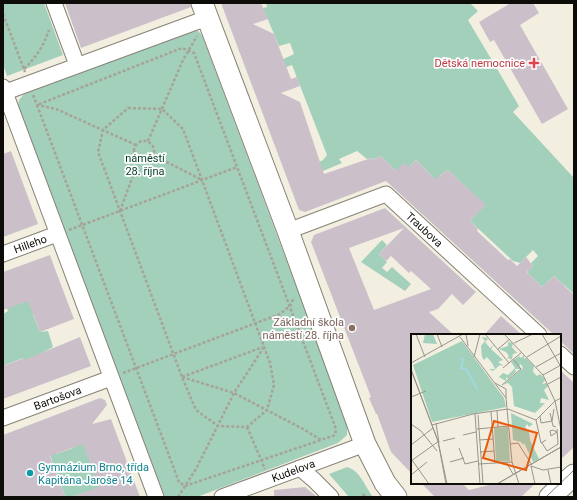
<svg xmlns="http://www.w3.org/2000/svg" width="577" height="500" font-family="Roboto,sans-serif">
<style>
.green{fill:#a3d0ba}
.building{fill:#cbc0ca;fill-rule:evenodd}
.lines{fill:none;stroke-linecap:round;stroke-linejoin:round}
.street-casing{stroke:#868275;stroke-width:17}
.secondary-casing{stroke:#868275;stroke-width:23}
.path{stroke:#a6a397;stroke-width:2.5;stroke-dasharray:3 2;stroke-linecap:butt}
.street{stroke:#fff;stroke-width:15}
.secondary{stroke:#fff;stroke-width:21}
.tram{stroke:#858278;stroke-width:1}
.health-dot{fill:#e0444e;stroke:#fff;stroke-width:1.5}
.education-dot{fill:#8d6e63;stroke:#fff;stroke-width:1.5}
.culture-dot{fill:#0f9aa8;stroke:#fff;stroke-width:1.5}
.labels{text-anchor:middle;stroke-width:3.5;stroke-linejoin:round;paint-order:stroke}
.health-label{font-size:11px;fill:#be3a42;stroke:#fff;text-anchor:end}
.park-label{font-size:11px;fill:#003d28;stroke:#fff}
.street-label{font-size:11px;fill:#0e0c08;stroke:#fff}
.education-label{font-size:11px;fill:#785e54;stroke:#fff;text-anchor:end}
.culture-label{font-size:11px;fill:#0d838f;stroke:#fff;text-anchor:start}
.inset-river{fill:none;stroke:#a0d8df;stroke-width:2}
.inset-road{fill:none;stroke:#97948a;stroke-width:1}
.view{fill:#e8590c;fill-opacity:0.15;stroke:#e8590c;stroke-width:2}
.inset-edge{fill:none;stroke:#0e0c08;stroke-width:2}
</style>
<rect width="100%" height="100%" fill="#f3efe0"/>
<path class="green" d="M3,3H44L63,55L7,76L3,64Z
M266,3H470L478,11L468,20L519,106L513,112L574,178V294L554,276L542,287L528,273V271L533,266L531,263L538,256L533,250L520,263L513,261L470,221L485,205L448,170L439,176L455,191L426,183L432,176L416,160L409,167L396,171L381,156L372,160L371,158L367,159L357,151L339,159L342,163L311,176L315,164L323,160L327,155L292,65L276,71L273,64L294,54L290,43L279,46L263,8L267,7Z
M194,31H198L202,35L347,422V435L338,443L197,497H165L18,106L19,100L24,94Z
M382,240L387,245L379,254L387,262L382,268L387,272L392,267L411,284L405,291L361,262Z
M26,298L36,314L33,315L40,332L48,331L53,347L25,362L23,358L5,365L6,369L3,371V314L8,311L4,302Z
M87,434L109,492L90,493L89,491L71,497H65L48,449L56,454L73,448Z
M347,467C361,471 365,487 373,497H349L329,474Z"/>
<path class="building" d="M65,3H190L191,7L81,48Z
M221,3H261L268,19L253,24L274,34L291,79L297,77L300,86L281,93L300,102L324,174L371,158L372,160L381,156L396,171L404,163L409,167L416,160L435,179L448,170L486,205L470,221L478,229L477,231L508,260L510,259L517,266L526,257L533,266L527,272L542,287L554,276L574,295V354L560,341V335H554L386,181L305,212L299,210Z
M511,3H533L539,13L520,25L568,109L542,124L494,40L490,42L479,22Z
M11,151L38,224L3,237V154Z
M385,208L476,292L463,305L452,294L438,309L429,312L454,335H412V474L391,452L377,414H376L369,398L371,397L311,242L314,235ZM404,228L379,254L386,261L391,256L409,273L411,271L431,289L374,310L349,248Z
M50,255L55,269L74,319L40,332L28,301L3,310V272Z
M501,316L522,335H484Z
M80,337L91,366L3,399V366L24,358V360Z
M560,370L574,383V447L560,460Z
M100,398L105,400L107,405L92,424L111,419L140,497H75L74,496L99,487L83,444L50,456L65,497H3V435Z
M421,483H462L469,490L489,485L491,483H536L521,497H435Z
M305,487L317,497H274V490Z"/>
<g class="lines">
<defs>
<g id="street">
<path d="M54,3L77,65"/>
<path d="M3,87L156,497"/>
<path d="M3,93L207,18"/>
<path id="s1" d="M288,231L386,194L539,335"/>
<path id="s2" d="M3,254L57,234"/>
<path d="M560,354L574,367"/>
<path id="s3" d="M3,418L111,378"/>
<path d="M300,468L314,480L331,497"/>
<path id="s4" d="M222,497L365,444"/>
</g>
<path id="secondary" d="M202,3L288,231L365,444L385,483L396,497
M550,497L574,475"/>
</defs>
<use href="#street" class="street-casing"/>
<use href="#secondary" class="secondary-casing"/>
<path class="path" d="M3,14L25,72
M24,69C37,56 43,47 49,30
M33,95L37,105L56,109L136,145
M128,108L162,109L183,129L270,363L274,385L267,410L247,427L218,426L196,410L182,377L98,152L103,130Z
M134 151a10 10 0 1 1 20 0a10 10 0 1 1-20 0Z
M148,141L183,60L197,36
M153,155L202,180
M120,211L139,159
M69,230L237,167
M123,373L280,314L290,306L294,297
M182,377L234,393L303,429L321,440L335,435L336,429L194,53L182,48L37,105L179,482L185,486L321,440
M182,377L263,347
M247,427L265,469
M363,494L365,497
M178,497L196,469L234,393L264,347"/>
<use href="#street" class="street"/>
<use href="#secondary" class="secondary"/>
<path class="tram" d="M546,497L574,470"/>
</g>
<path class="health-dot" d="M532 57h4v4h4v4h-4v4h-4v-4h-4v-4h4z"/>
<circle class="education-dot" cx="352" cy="328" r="4"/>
<circle class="culture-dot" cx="30" cy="473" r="4"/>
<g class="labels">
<g class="health-label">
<text x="525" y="67">Dětská nemocnice</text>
</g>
<g class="park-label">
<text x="145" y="162">náměstí<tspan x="145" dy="13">28. října</tspan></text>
</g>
<g class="street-label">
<text dy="4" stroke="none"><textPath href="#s1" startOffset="157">Traubova</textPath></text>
<text dy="4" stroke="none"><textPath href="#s2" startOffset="29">Hilleho</textPath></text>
<text dy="4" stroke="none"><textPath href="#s3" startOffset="58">Bartošova</textPath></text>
<text dy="4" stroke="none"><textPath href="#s4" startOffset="76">Kudelova</textPath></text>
</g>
<g class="education-label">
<text x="344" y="326">Základní škola<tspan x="344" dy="13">náměstí 28. října</tspan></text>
</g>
<g class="culture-label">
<text x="38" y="471">Gymnázium Brno, třída<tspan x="38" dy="13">Kapitána Jaroše 14</tspan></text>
</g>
</g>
<g transform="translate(411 334)">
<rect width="150" height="150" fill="#f3efe0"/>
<path d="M14,0H22L26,10L12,9ZM74,2L77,5L74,8L79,14L83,11L80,15L92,26L87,28L93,32L89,31L82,37L78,35H84L81,29L76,23L73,26L71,23L70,12L74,7L71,3L76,4ZM51,7L93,64L95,73L21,88L2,31ZM97,8L102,9L101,13L106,19L109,18L102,20L101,25L99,27L100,25L96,24L98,22L95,18L88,15L97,12ZM113,21V25L115,24L123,32L122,38L126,42L129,40L132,43L134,46L131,50L135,49L137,52L133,56L138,66L130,64L129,69H134L124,79L103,72L101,53L97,49L92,51L112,34L110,30L108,32L110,35H104L105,38L97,45L95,43V47L88,43L92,39L97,41L104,34L100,28L108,22L110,24ZM100,79L122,90L118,93L116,90L114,93L118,98L119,106L128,125L122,128L113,109L112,111L110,108L102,106ZM97,93L99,127L85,128L83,94Z" fill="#a3d0ba"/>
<path class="inset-river" d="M49,24L52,26L50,34L56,36L66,55"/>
<path class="inset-road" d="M5,0L14,23M26,0L31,13M55,0L57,12M74,0L98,29M93,0L132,41L144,67L150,96M131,0L150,33M49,3L95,64L101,128L108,150M103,9L122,0M87,15L99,5M63,23L69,0M116,23L150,2M102,25L110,35M0,29L52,0M125,33L150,19M92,34L111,18M0,35L27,107L36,150M0,36L27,107L35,150M132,41L150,31M84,49L95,55V64M137,50L150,43M91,51L110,35M0,63L15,57M97,75L125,86M86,77L87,93M80,78L84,129M139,79L142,92L145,93M64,80L69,150M67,81L72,150M129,82L130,89L141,87L143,75M125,86L144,67L150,64M125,86L130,109L135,106M25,89L28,109M0,90L10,97L26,117M21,91L62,80L97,75M66,95L98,92M142,96L146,98L140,102L139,97ZM52,101L65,98M68,106L82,105M32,107L44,104M131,109L136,117L147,110L146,95M99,110L107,109L121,131M0,111L22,94M48,114L54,130L67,127M69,118L83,117M1,126L18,150M0,127L28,107M39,128L53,124M95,128L102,140M68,130L101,128M120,132L132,136L150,133M120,132L124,150M137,136L140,150M0,141L16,128M86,150L150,113M86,150L150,113"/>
<path class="view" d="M83,87L126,99L115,136L72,124Z"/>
<rect width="150" height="150" class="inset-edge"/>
</g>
<rect width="577" height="500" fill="none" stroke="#0e0c08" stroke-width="8"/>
</svg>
